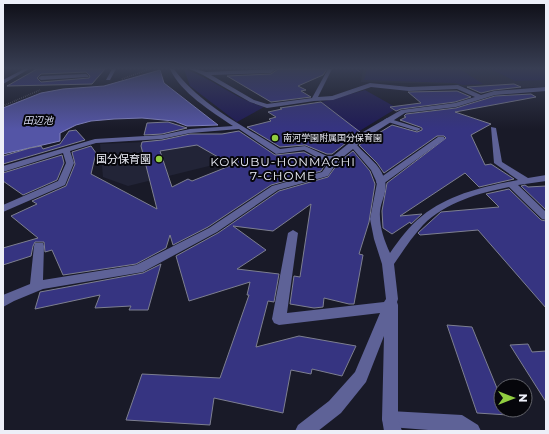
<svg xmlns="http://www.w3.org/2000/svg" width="549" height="434" font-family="Montserrat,'Noto Sans JP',sans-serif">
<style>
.built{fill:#222437}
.green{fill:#1f1b55}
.water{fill:#5455a6;stroke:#8283bf}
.building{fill:#363481;stroke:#7d7f90;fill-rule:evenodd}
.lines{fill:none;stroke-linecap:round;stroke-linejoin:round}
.path{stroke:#767883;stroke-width:1.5;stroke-dasharray:0.5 1.5;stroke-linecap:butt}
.lane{fill:#5e6297;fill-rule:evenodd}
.street{fill:#5e6297;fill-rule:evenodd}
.poi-dot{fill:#90cd40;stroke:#06060b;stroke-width:1.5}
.labels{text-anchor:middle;stroke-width:4;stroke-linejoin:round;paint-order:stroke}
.far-poi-label{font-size:9px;fill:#edeff8;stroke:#06060b;text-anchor:start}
.far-water-label{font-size:10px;font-style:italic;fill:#d9dcf3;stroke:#06060b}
.poi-label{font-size:11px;fill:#edeff8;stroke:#06060b;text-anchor:end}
.neighbourhood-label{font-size:12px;letter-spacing:1px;fill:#edeff8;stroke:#06060b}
</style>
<rect width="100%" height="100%" fill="#191a28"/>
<path class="built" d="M363,69H546V87L474,89L453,84L361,82Z
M216,132L240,133L252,142L213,154L221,163L128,186L103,177L100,144L144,142Z"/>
<path class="green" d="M184,69C212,78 235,99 264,107L237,122L190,86Z
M367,69H460L483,84L463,85L455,83L364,80Z
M491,69H546V80L515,81Z
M365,90L397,108L353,135L311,105Z"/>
<path class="water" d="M160,70L164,83L218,125L187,126L174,121L142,118L114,119L91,121L76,125L60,133V141L3,154V108L41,93L63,89L104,86Z"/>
<path class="building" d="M37,69H105L92,84L7,86ZM86,72L90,76L89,78L41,82L37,78L41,74Z
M278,69H327L323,75L298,86L306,90L301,91L311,97L271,102L227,76L271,74Z
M514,84L521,87L494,90L481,93L467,87Z
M457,91L471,97L455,102L401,109L396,111L390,107L421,103L408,92Z
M531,94L536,97L455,112L491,124L471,135L485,165L491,164L514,179L479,187L465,173L400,216L422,214L411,224L410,222L392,234L383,228L382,211L387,183L446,138L444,136H437L384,173L377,163L359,145L392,125L417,132L422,130V128L420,127L400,120L406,117L404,116L406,114L456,108L495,96Z
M321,102L360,132L332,154H327L305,145L280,147L247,127L271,121L269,119L276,117L268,112L282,109L280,108Z
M168,122L187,128L162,134L144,135L147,123Z
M76,130L85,140L3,164V156L30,148L41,146L43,149L60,144L69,131Z
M239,131L275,155L304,152L321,161L327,162L321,171L271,185L208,227L173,245L170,235L166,248L136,264L63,275L52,250L45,252L44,242H35L33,246L31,256L3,265V248L38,238L11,216L37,204L32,201L66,186L75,164L72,152L91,146L96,153L91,174L157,209L141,146L142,142L162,140L190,134H222ZM197,145L232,165L192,181L188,179L172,187L160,151Z
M353,151L370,171L375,184L369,222L359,254L363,255L354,304H349L324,298L323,307L314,308L290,304L294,276L300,277L311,204L273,231L233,226L266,250L237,269L279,274L274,302L268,301L256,347L299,336L356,346L342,376L312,369L311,374L291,370L283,413L214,398L210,425L126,420L142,374L220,378L249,295H247L250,282L189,301L176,256L218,233L279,191L328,177L339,162Z
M62,155L64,163L57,180L23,195L3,181V173Z
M525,185L528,187L546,186V210L521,186Z
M509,189L541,220L546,221V308L478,230L420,235L418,233L441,212L499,207L486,194Z
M161,264L148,310H129L131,306L95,308L100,295L35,309L40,292L143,273Z
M447,325L472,327L501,398V410H506L508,415L477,413Z
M528,344L532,352L546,351V402L510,345Z"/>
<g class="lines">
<path class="path" d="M122,79L150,69
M3,106L40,90"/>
<path class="lane" d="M112,69H116L110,80H106Z
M86,74L89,76L88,77L41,80L38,78L41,76Z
M387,118L419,128L421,129L417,131L385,121L384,120Z
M438,137H444L445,139L383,184H377L376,182L377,180Z
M390,411L462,415L478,425L481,431H441L390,427L384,425L382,419L384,413Z"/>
<path class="street" d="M24,69H29L3,84V80Z
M170,69H174C200,105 244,126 280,149L305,146L327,156H333L363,132L401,110L455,103L475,97L457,89L409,91L371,87L333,100L314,101L267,108L250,102L203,75L190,69H195L206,72L276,69L271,73L211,75L254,100L267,104L312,98L328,69H332L318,97L332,96L370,83L409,87L458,85L481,95L494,91L546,87V91L495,95L456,107L405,113L369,136L357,145C366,156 380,164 384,178C389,190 381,200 380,211C379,226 384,240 390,253C399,240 409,226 422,216C449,194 486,186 518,180L494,163L491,127L496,128L502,162L528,178L546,175V181L518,185L546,212V220L542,219L509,187C479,193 446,202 423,225C412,237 403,251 394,264L398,299L397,302L398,305V419L402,431H384L382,419L384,336L366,382L341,413L318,431H295L298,425L329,401L355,372L380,313L279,325L274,323L272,319L288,233L293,230L298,233L287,313L384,302L386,299L382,264L374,239L370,219L377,183L371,170L353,149L338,161L328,176L278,190L217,232L143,272L43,289L14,301L3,307V295L30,284L34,246L35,243H43L44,246L43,280L136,265L209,228L272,186L322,172L330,161L322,160L304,150L276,154L239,129L190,133L162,139L96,143L70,151L74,163L65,185L3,212V205L58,181L66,163L63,153L3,172V166L95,139L162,135L190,129L233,126C211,111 181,93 170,69Z"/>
</g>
<linearGradient id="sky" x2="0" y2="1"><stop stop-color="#0e0e16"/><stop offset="0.53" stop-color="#383e53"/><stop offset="1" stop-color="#383e53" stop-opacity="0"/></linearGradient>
<rect width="549" height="129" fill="url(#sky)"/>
<g class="poi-dot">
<circle cx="275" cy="138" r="4"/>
<circle cx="159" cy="159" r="4"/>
</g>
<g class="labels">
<g class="far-poi-label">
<text x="283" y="141">南河学園附属国分保育園</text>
</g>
<g class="far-water-label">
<text x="38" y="124">田辺池</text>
</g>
<g class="poi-label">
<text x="151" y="163">国分保育園</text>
</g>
<g class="neighbourhood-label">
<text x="283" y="166">KOKUBU-HONMACHI<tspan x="283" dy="14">7-CHOME</tspan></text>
</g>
</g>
<rect width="549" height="434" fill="none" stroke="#edeff8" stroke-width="8"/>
<g transform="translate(513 398) rotate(90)"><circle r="19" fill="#06060b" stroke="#62636a"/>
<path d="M0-3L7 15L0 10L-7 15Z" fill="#90cd40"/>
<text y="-6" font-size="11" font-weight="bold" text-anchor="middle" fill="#edeff8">N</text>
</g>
</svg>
